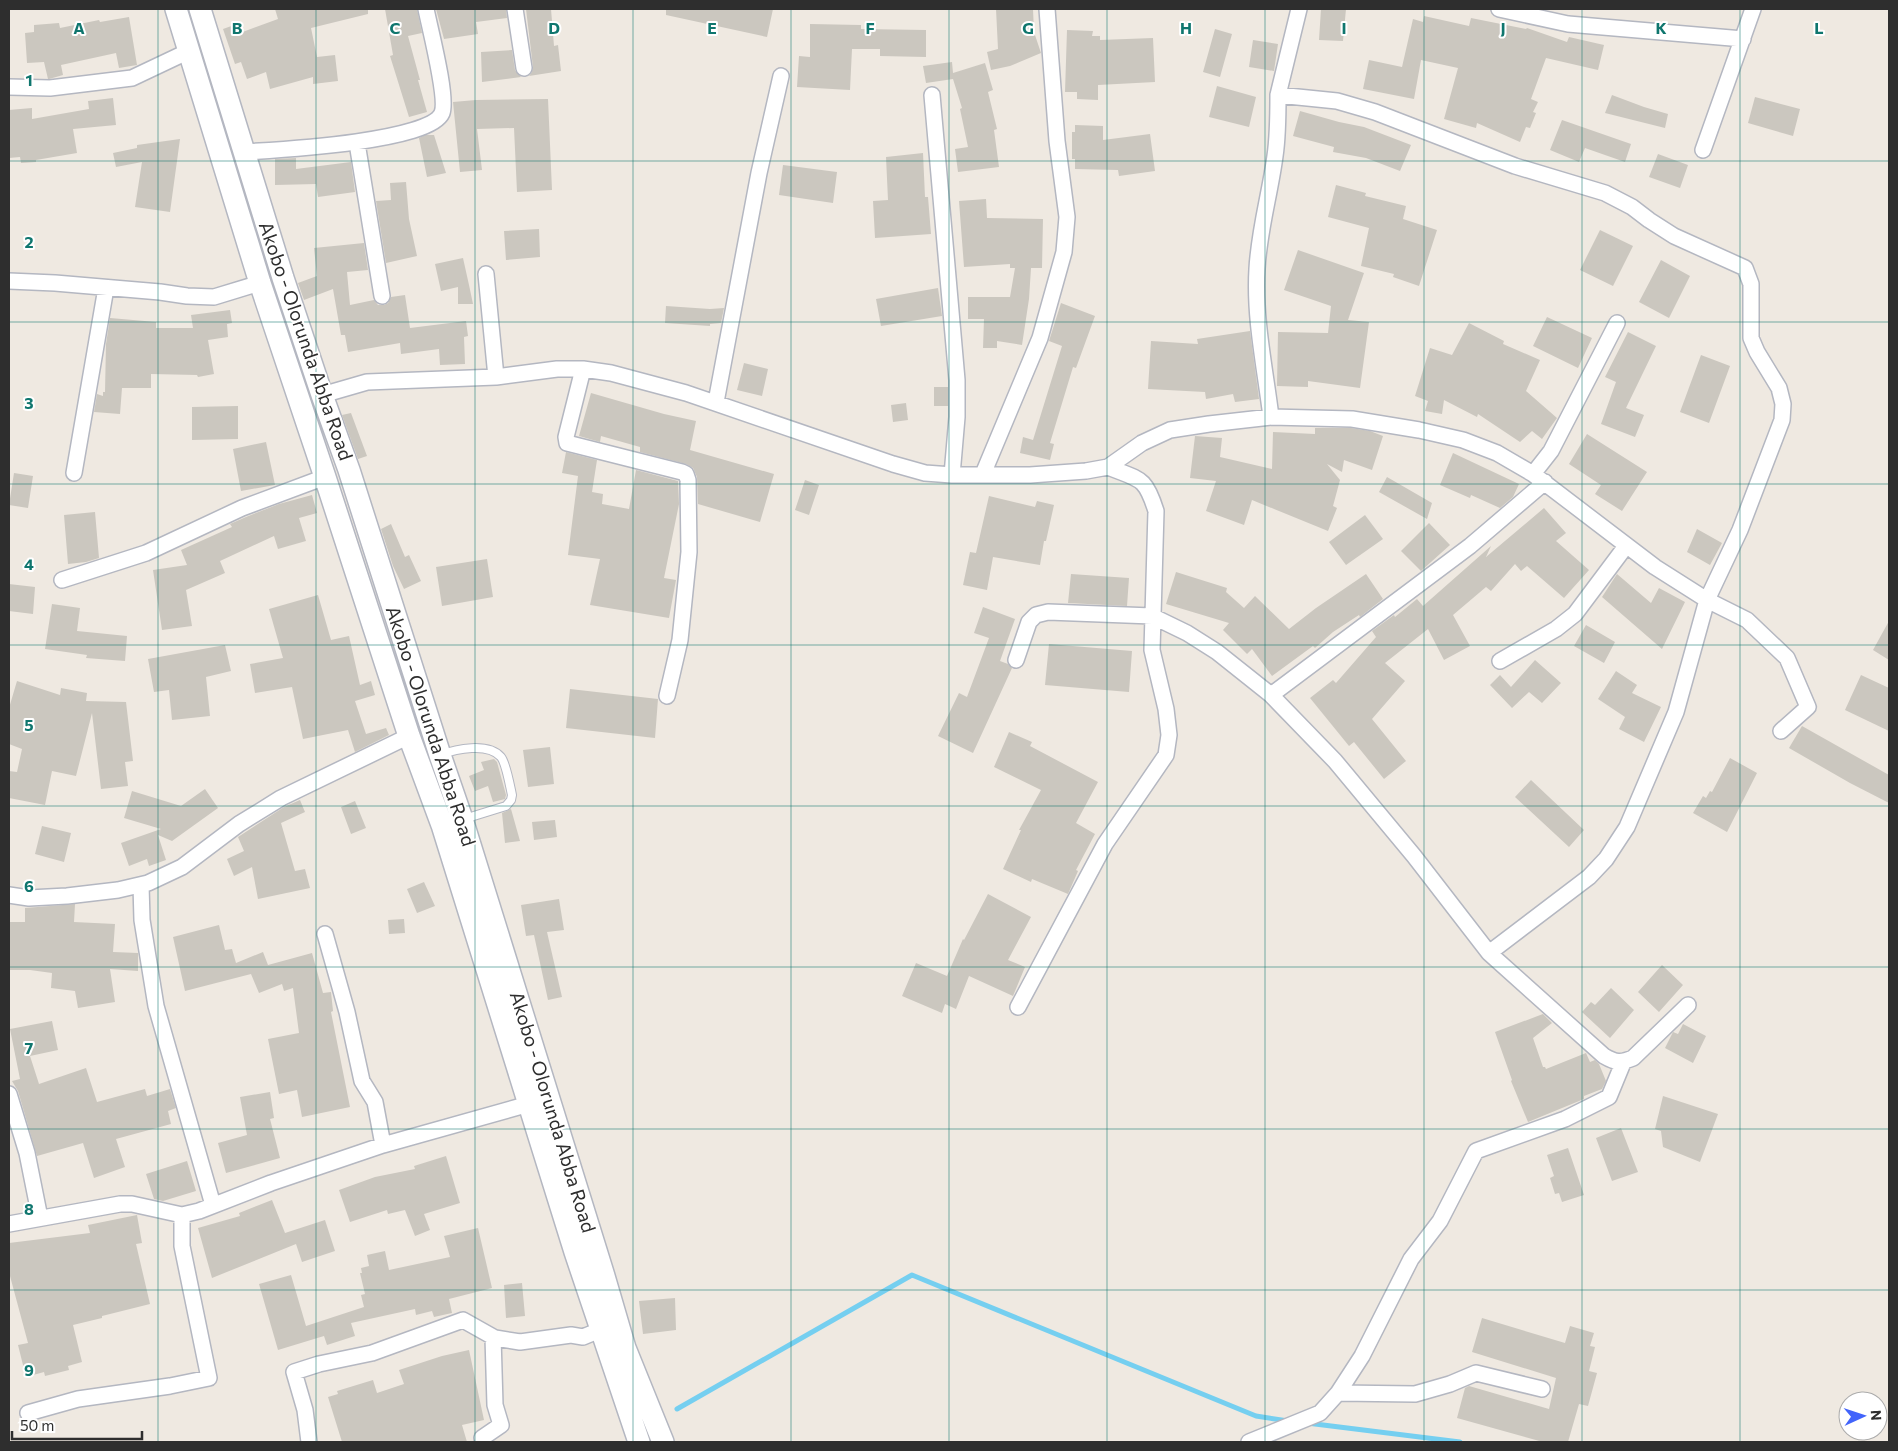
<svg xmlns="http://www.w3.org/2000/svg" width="1898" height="1451" font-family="Commissioner,sans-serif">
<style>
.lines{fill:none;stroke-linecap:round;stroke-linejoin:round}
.stream{stroke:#75cff0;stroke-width:5}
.building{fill:#cbc7bf}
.service-casing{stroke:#b4b7c1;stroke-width:10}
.minor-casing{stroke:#b4b7c1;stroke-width:18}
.secondary-casing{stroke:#b4b7c1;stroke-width:24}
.service{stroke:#fff;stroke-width:8}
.minor{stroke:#fff;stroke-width:15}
.secondary{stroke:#fff;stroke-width:21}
.grid{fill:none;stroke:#0f766e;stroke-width:1;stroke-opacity:0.55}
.labels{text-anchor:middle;stroke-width:4;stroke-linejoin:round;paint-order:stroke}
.street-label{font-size:19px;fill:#2e2e2e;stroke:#fff}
.grid-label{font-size:16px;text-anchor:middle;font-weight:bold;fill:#0f766e;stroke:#fff;stroke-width:4;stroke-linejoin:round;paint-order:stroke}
</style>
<rect width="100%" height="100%" fill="#efe9e1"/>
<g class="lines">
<path class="stream" d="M677,1409L912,1275L1256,1416L1288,1421
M1307,1423L1460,1442"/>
</g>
<path class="building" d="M275,9H368V14L311,28L317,57L335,55L338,81L313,84V77L270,89L266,72L247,79L241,62L235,64L223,29L237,24L240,33L278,19Z
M385,9H417L422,33L408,36L420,80H418L427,112L409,117L390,56L393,55Z
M436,9H506L507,18L476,22L478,34L444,39Z
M526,9H551L554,46L558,45L561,71L529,76L532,72L533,67Z
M666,9H773L767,37L666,15Z
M996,9H1033L1034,32L1041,53L1010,66L991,70L987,52L998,49Z
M1321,9H1346L1343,41L1319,40Z
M1424,16L1469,26L1471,18L1526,29L1527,28L1567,42L1569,37L1604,45L1598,70L1546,58L1531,99L1538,102L1533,112L1536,113L1530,128L1526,127L1520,142L1477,123L1476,128L1444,119L1458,68L1421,60L1414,99L1363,89L1369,60L1402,67L1413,19L1423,22Z
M129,17L137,65L119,68L116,53L61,65L63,75L49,79H48L44,62L27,63L25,33L34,32V25L59,23L60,28L99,20L100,22Z
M810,24L861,25V29L926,30V57L880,56V49H852L850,90L797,87L799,56L810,57Z
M1215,29L1232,34L1220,77L1203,72Z
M1067,30L1093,31L1092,36H1100V40L1153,38L1155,82L1098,85V100L1077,99V92H1065Z
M1253,40L1278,44L1274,71L1249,67Z
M512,50L515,70L521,77L482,82L481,52Z
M952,62L953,73L985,63L993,90L988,92L997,129L994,130L999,167L958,172L955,149L968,147L960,109L962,108L953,79L926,83L923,66Z
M1217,86L1256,97L1249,127L1209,117Z
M1612,95L1644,107L1668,114L1665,128L1605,113Z
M1755,97L1800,109L1793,136L1748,123Z
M113,98L116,125L73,129L77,153L36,160V162L21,163L20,157L9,158V110L32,108V119L89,109L88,101Z
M548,99L552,190L517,192L514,128L477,129L482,170L460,172L453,102L476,100Z
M1300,111L1339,122L1364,127L1411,145L1400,171L1366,158L1333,152L1334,147L1293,136Z
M1562,120L1631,144L1625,162L1585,148L1579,162L1550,150Z
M1075,125L1103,126V140L1150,134L1155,171L1119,176L1118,170L1075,169V159H1072V132H1075Z
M425,135H434L446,173L427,177L419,138Z
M180,139L170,212L135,207L142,162L116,167L113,153L137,148V145Z
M923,153L925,197H928L931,234L875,238L873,201L888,200L886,157Z
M1658,154L1688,165L1680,188L1649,177Z
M296,158V169L351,162L355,192L318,197L316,184L275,185V159Z
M783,165L837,172L833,203L779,195Z
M406,182L409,219L417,256L386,263L376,201L391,200L390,183Z
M1336,185L1366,193L1365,196L1406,206L1403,219L1437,230L1419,286L1393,277L1394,274L1361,266L1369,228L1328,217Z
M986,199L987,218L1043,219L1042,268H1031L1029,299L1022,345L997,341V348H983L984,319H968V297H1010L1015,268H1010V264L964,267L959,201Z
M539,229L540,257L506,260L504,231Z
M1600,230L1633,246L1613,286L1580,270Z
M364,243L368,270L347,272L350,305L374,300L378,305H384L388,303L391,297L405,295L410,328L466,321L468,336L464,337L465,364L440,365L439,349L401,354L400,343L348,352L345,335H341L333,289L304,300L298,283L317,276L314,248Z
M1298,250L1364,273L1348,320L1369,322L1360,388L1308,381V387L1277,386L1278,332L1328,333L1331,306L1284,290Z
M463,258L469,285L473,304H458V287L441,291L435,264Z
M1661,260L1690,276L1669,318L1639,302Z
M938,288L942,316L881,326L876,299Z
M1061,303L1095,316L1076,368L1073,367L1050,443L1054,444L1050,460L1020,453L1023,437L1033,440L1062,346L1049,341Z
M666,306L710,309L724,308L721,323L710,324V326L665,323Z
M230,310L232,323L227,324L228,337L208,340L214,374L198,377L197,375L151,374V388H122L120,414L94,412L97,394L103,396V392H105L106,344L110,318L156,322V328H193L191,315Z
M1547,317L1592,338L1578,368L1533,346Z
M1469,323L1504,341L1503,344L1540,360L1526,391L1557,418L1542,439L1532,431L1520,442L1478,414L1477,417L1444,400L1442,414L1425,411L1428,401L1415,396L1430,348L1452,355Z
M1250,331L1259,399L1235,402L1233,394L1206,399L1205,392L1148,389L1151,341L1198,344L1197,339Z
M1628,332L1656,346L1626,408L1644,415L1635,437L1601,424L1616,382L1605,377Z
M1701,355L1730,366L1709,423L1680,412Z
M744,363L768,369L762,396L737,390Z
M934,387H948V406H934Z
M591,393L664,414L696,421L690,450L774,474L760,522L698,504L697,477L693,468L686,464L640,452V447L601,436L600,442L579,436Z
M906,403L908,420L893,422L891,405Z
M238,406V439L192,440V407Z
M351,413L367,456L358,459L342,415Z
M1315,428H1351L1370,431L1383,436L1372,470L1344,460L1342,472L1327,464L1340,480L1333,506L1337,508L1328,531L1252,500L1244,525L1206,511L1216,481L1190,478L1195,436L1222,438L1220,457L1272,469L1273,432L1315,434Z
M1587,434L1647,472L1622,511L1595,494L1601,485L1569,464Z
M266,442L275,485L241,491L233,449Z
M566,452L597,460L592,492L603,494L602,504L629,509L636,470L678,481L679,504L664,578L676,580L669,618L590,605L600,559L568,555L578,476L562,473Z
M1453,453L1519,484L1513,497L1500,508L1471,495L1470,498L1440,485Z
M14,473L33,476L28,508L9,505Z
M1387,477L1432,503L1427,519L1379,492Z
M805,480L819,485L809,515L795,510Z
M312,495L317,513L299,518L306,541L278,549L274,536L220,561L225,573L186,590L192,626L162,630L153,570L187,565L181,550L232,527L230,524L246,517L279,504Z
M989,496L1035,507L1037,501L1054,505L1046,541H1044L1040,565L993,557L987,590L963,585L970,552L976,553Z
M1544,508L1566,533L1556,541L1589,570L1564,598L1527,566L1521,571L1515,564L1491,591L1486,587L1453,615L1470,646L1444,660L1428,629L1385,663L1405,681L1372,719L1406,761L1384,779L1354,742L1349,746L1310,698L1333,680L1336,683L1376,637L1372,631L1394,615L1395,617L1417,599L1423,606L1491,546L1486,557Z
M95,512L99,558L86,562L68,564L64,515Z
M1365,515L1383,539L1346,565L1329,542Z
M1429,523L1450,545L1421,571L1401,551Z
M391,524L405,557L409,555L421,581L404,589L393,566L381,529Z
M1697,529L1722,543L1710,565L1687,552Z
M487,559L493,597L442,606L436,567Z
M1176,572L1227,588L1226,592L1244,608L1255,596L1289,629L1316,608L1366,574L1383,599L1360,617L1359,615L1333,632L1315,648L1313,646L1272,676L1252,649L1247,654L1223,630L1229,623L1166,604Z
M1071,574L1129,578L1127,606L1068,603Z
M1617,574L1651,603L1659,588L1685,602L1662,649L1602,597Z
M9,584L35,587L33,614L9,611Z
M318,595L331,640L349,636L360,685L371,681L375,695L355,701L366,734L386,728L389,735L355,752L348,730L303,739L292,687L255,693L250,664L283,658L269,609Z
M52,604L80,608L77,631L127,636L125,661L86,658L87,655L45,649Z
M983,607L1015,619L1000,661L1008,664L1012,668L973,753L938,736L959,693L967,697L989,638L974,633Z
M1889,621V660L1873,650Z
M1586,625L1615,642L1604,663L1574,646Z
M1049,644L1132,651L1129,692L1045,685Z
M225,645L231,671L206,677L210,716L172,720L169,690L154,692L148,659Z
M1535,660L1561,683L1542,703L1529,692L1512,708L1490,685L1500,675L1511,687Z
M1616,671L1637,685L1632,693L1661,707L1644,742L1619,729L1625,717L1598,699Z
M1861,675L1889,688V731L1845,710Z
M17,681L60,695L61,688L87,693L86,701L126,702L133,761L125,762L128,786L101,789L92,713L76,776L52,771L45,805L9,798V771L17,772L22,749L9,744V708Z
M570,689L658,699L655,738L566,728Z
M1802,726L1889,775V803L1850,783L1789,748Z
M1009,732L1032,742L1030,746L1098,782L1076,823L1095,834L1076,870L1078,871L1068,894L1032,879L1031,882L1003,869L1021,830H1019L1041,790L994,767Z
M550,747L554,784L528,787L523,750Z
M1730,758L1757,773L1727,832L1693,813L1703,796L1706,798L1710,791L1712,792Z
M494,759L497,762L506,795L505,799L493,802L488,786L475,791L469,776L484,770L481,762Z
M1531,780L1584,830L1569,847L1515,797Z
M205,789L218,808L172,841L158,835L166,860L149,866L147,859L129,866L121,843L161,829L124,818L132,791L181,806Z
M300,800L305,812L281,823L295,871L305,869L310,888L258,899L252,867L234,876L227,859L244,851L238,837L284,807Z
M355,801L366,828L351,834L341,807Z
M511,809L520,841L505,843L502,813Z
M555,820L557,837L534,840L532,822Z
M42,826L71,833L64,862L35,854Z
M424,882L435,906L417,913L407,889Z
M988,894L1031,917L1008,960L1025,967L1013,996L969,976L956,1009L945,1004L942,1013L902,996L916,963L947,976L963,939L964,940Z
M559,899L564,930L547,932L562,997L548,1000L534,935L526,936L521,905Z
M75,904L74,922L115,924L113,952L138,953V971L110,969L115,1002L78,1008L75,991L51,988L52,973L30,970H9V922H25V908Z
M404,919L405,933L389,934L388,920Z
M219,925L225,950L232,949L236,963L263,952L268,965L312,953L323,993L331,992L333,1011L331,1012L350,1107L302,1117L297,1090L279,1094L268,1039L299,1033L293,988L284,991L282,984L259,993L251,974L185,991L173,937Z
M1662,965L1683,985L1659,1012L1638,992Z
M1611,988L1634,1010L1610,1038L1582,1012L1591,1002L1595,1005Z
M1543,1014L1552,1023L1533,1038L1543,1067H1545L1546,1069L1586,1053L1590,1062L1595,1060L1599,1064L1606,1081L1602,1089L1584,1096V1099L1528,1122L1511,1081L1512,1080L1495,1032Z
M52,1021L58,1050L30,1056L39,1084L86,1068L97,1102L145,1089L147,1096L170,1089L176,1108L168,1111L171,1124L116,1139L125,1167L94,1178L83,1143L37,1156L18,1091L12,1081L20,1079L10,1029Z
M1683,1024L1706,1036L1693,1063L1665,1048L1673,1032L1678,1034Z
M270,1092L274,1118L270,1119L280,1158L226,1173L218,1143L247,1135L240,1097Z
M1663,1096L1718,1114L1700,1162L1663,1147L1661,1131L1655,1129Z
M1621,1128L1638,1172L1612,1181L1596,1138Z
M1568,1148L1584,1195L1562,1202L1559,1193L1555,1194L1550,1178L1554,1176L1547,1155Z
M446,1156L460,1203L424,1214L430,1230L415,1236L405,1210L388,1214L387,1210L350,1222L339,1190L375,1177L415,1169L414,1166Z
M187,1161L196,1191L163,1201L154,1199L146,1174Z
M272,1200L285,1233L325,1220L335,1251L302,1262L296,1244L212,1278L198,1228L240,1216L239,1213Z
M137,1215L142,1243L136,1244L150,1304L102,1316V1318L73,1325L82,1362L68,1366L69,1370L45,1376L44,1372L26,1377L18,1345L28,1343L10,1276L9,1243L90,1233L88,1225Z
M478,1228L492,1288L449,1299L452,1313L434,1317L432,1311L416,1315L415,1309L351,1323L355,1336L327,1345L324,1336L278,1350L259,1284L291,1275L306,1326L364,1307L361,1295L365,1294L360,1273H362L361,1268L369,1266L367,1255L385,1251L389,1270L450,1257L444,1236Z
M522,1283L525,1316L506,1318L504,1285Z
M675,1298L676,1330L643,1334L639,1301Z
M1482,1318L1565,1343L1570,1326L1594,1333L1590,1346L1595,1347L1589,1371L1597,1373L1588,1406L1579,1404L1568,1442H1543L1457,1418L1465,1388L1469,1386L1549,1409L1556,1378L1472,1352Z
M469,1350L484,1420L462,1425L467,1442H342L328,1397L338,1394L337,1391L373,1380L377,1393L404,1384L399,1370L442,1356Z"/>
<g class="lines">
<defs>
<path id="service" d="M440,755C456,749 488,742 501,757C506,763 510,786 512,795L511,800L506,806L464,819"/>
<path id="minor" d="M515,9L524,68
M1499,9L1568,24L1743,39
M9,87L50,88L132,78L189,51
M932,95L957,380V417L952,475
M1278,95L1299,9
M357,143L382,296
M1703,150L1753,9
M244,152C276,150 430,142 442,113C448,98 430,29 426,9
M486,274L496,377
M9,281L55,283L160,292L187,296L214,297L260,283
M583,369L566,437L567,443L682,472L686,474L688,480L689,552L680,640L667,696
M322,395L367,382L496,377L557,369H583L611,373L686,393L893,464L925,473L952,475H1030L1086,471L1108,467L1142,443L1170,430L1209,424L1271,417L1352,419L1419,430L1463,440L1497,453L1533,474L1655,567L1707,600L1747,620L1787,658L1808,707L1781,731
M716,402L759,173L781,76
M1271,417C1265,368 1254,318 1257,269C1259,230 1270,194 1275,156C1278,136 1278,115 1278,95L1337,101L1375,112L1515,166L1605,193L1632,207L1649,220L1674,236L1745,268L1751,284V338L1757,352L1779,388L1783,404L1782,420L1740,530L1707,600L1676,712L1627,827L1606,859L1589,877L1489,953
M74,473L106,288
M983,474L1040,338L1064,252L1067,217L1057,141L1047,9
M1533,474L1551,451L1617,323
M62,580L146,553L242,508L325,477
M1016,660L1029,622L1036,615L1048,612L1152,616L1187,633L1217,652L1271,695L1335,761L1414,856L1489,953L1604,1056C1616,1063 1621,1063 1633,1058L1688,1005
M1500,661L1556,629L1575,614L1626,546
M1271,695L1470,546L1545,482
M141,885L142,920L156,1006L213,1205
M9,895L29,898L67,896L118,890L148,883L182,867L239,824L281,798L409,736
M325,934L347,1012L362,1081L375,1102L383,1145
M1018,1007L1105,844L1166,755L1169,735L1166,709L1152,650L1156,511C1145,476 1140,480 1108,467
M9,1094L27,1153L40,1218
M9,1224L120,1204H132L182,1215L199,1211L271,1183L383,1145L529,1104
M1542,1389L1476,1373L1450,1384L1415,1394L1338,1393L1362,1356L1411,1259L1440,1221L1476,1151L1565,1119L1609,1097L1623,1063
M28,1413L78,1399L170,1386L209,1378L182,1246V1215
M482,1438L501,1425L495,1405L493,1337
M309,1442L305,1410L294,1372L319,1364L372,1353L463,1320L495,1338L520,1342L571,1335L583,1337L600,1330
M1249,1442L1320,1413L1338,1393"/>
<path id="secondary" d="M176,9L260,283L325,477L409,736L442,825L575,1252L639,1442
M200,9L283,278L322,395L349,470L440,755L462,819L604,1276L625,1348L663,1442"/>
</defs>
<use href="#service" class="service-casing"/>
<use href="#minor" class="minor-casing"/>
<use href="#secondary" class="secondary-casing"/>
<use href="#service" class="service"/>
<use href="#minor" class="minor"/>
<use href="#secondary" class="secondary"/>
</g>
<path class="grid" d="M158,9V1442M316,9V1442M475,9V1442M633,9V1442M791,9V1442M949,9V1442M1107,9V1442M1265,9V1442M1424,9V1442M1582,9V1442M1740,9V1442M9,161H1889M9,322H1889M9,484H1889M9,645H1889M9,806H1889M9,967H1889M9,1129H1889M9,1290H1889"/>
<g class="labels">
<g class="street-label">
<text transform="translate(306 341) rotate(71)" y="7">Akobo - Olorunda Abba Road</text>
<text transform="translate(431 726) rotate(72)" y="7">Akobo - Olorunda Abba Road</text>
<text transform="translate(553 1112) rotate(73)" y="7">Akobo - Olorunda Abba Road</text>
</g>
</g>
<g class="grid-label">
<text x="79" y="34">A</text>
<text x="237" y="34">B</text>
<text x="395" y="34">C</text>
<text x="554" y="34">D</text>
<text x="712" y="34">E</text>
<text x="870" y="34">F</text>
<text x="1028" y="34">G</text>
<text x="1186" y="34">H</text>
<text x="1344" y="34">I</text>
<text x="1503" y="34">J</text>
<text x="1661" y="34">K</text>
<text x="1819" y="34">L</text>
<text x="29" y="86">1</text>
<text x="29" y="248">2</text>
<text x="29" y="409">3</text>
<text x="29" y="570">4</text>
<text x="29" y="731">5</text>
<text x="29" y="892">6</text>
<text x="29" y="1054">7</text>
<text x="29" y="1215">8</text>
<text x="29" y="1376">9</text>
</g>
<rect width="1898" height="1451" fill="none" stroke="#2e2e2e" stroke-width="20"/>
<g transform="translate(1863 1416) rotate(87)"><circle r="24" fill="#ffffff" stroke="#ababab"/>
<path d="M0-4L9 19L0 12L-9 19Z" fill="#4264fb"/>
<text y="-8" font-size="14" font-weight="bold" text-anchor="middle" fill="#2e2e2e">N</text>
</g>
<path d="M12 1431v8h130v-8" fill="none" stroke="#2e2e2e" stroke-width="2.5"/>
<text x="20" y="1431" font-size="15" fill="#2e2e2e" stroke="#ffffff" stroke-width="4" paint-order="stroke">50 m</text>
</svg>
